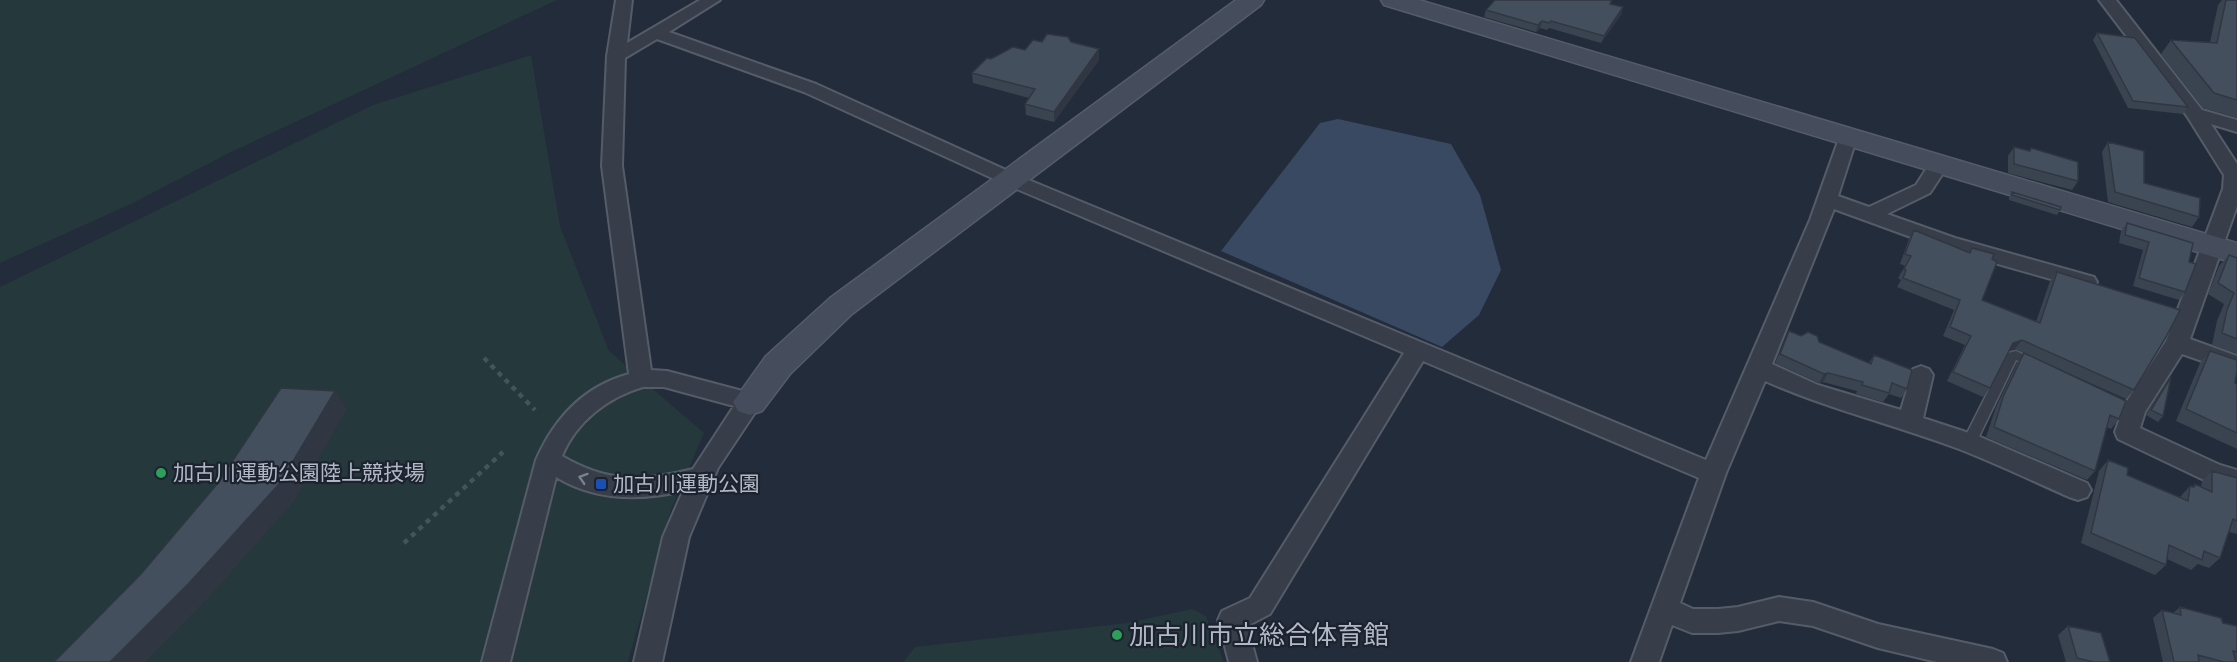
<svg xmlns="http://www.w3.org/2000/svg" width="2237" height="662" font-family="Quicksand,'Noto Sans JP',sans-serif">
<style>
.green{fill:#25383b}
.water{fill:#394962}
.lines{fill:none;stroke-linecap:round;stroke-linejoin:round}
.lane-casing{stroke:#555c68;stroke-width:3}
.street-casing{stroke:#555c68;stroke-width:4}
.secondary-casing{stroke:#555c68;stroke-width:3}
.path{stroke:#435558;stroke-width:4.5;stroke-dasharray:5 5;stroke-linecap:butt}
.lane{fill:#373e4a;fill-rule:evenodd}
.street{fill:#373e4a;fill-rule:evenodd}
.secondary{fill:#454d5d;fill-rule:evenodd}
.wall{fill:#3a4451}
.shaded-wall{fill:#303742}
.building{fill:#444f5e;stroke:#303742;stroke-width:1.5}
.oneway{stroke:#7b828e}
.leisure-dot{fill:#2e9e5b;stroke:#1c232f;stroke-width:2}
.transit-dot{fill:#1a4fb4;stroke:#1c232f;stroke-width:2}
.labels{text-anchor:middle;stroke-width:4.5;stroke-linejoin:round;paint-order:stroke}
.poi-label{font-size:21px;fill:#b2b9c6;stroke:#1c232f;text-anchor:start}
.near-poi-label{font-size:26px;fill:#b2b9c6;stroke:#1c232f;text-anchor:start}
</style>
<rect width="100%" height="100%" fill="#232c3a"/>
<path class="green" d="M0,0H557L229,153L133,203L0,263Z
M531,55L560,226L609,351L704,433L671,510L628,662H0V287L373,105Z
M1192,609L1206,616L1224,662H903L915,647L1127,623Z"/>
<path class="water" d="M1338,119L1451,144L1480,195L1501,270L1479,315L1442,347L1221,251L1320,123Z"/>
<g class="lines">
<defs>
<path id="lane" d="M2016,351L2038,361L2040,364L2034,368L2016,360L1974,447H1964L1962,443L2006,356L2008,353Z"/>
<path id="street" d="M616,0H632L627,43L700,0H720L669,32L816,84L1019,176L1706,460L1810,220L1841,133H1855L1857,137L1838,196L1869,207L1916,185L1932,160H1946L1949,164L1930,193L1887,214L1955,238L2094,277L2097,282L2094,287L2086,289L1941,248L1834,209L1772,364L1818,385L1901,410L1913,369L1921,366L1929,369L1933,375L1923,418L1978,436L2087,483L2091,490L2087,497L2078,500L2069,497C2033,481 1997,464 1959,449C1895,425 1828,409 1765,381L1726,473L1680,603L1693,609H1718L1738,607L1779,597L1813,602L1878,624L1993,649L2003,653L2007,662H1937L1878,648L1813,626L1779,621L1738,631L1718,633H1692L1672,625L1659,662H1631L1699,478L1423,361L1270,614L1247,626L1257,662H1229L1218,620L1222,611L1250,598L1404,353L1005,184L804,92L657,39L625,58L622,166L651,370L667,371L750,393L758,396L762,402L718,468L689,537L662,662H634L663,537L683,491C640,501 595,501 556,477L510,662H482L536,460C554,419 584,386 629,374L602,166L607,56ZM643,387H664L734,406L693,469C642,482 608,483 562,456C576,422 608,397 643,387Z
M2099,0H2116L2202,110L2237,120V132L2211,124L2237,164V206L2190,339L2237,356V373L2182,354L2145,412L2140,428L2220,465L2237,470V490L2204,480L2118,439L2115,432L2125,404L2166,341L2223,189L2224,175L2187,116Z"/>
<path id="secondary" d="M1236,0H1264L1261,5L852,314L790,374L762,411L750,415L738,411L733,402L766,356L830,298Z
M1381,0H1419L2237,243V264L1384,5Z"/>
</defs>
<use href="#lane" class="lane-casing"/>
<use href="#street" class="street-casing"/>
<use href="#secondary" class="secondary-casing"/>
<path class="path" d="M484,358L535,410
M404,543L503,452"/>
<use href="#lane" class="lane"/>
<use href="#street" class="street"/>
<use href="#secondary" class="secondary"/>
</g>
<path class="wall" d="M2222,0H2237V118L2203,108L2161,54L2171,40L2210,42L2218,5Z
M1612,4L1623,7L1621,15L1601,43L1549,28L1547,30L1540,28L1536,32L1484,17L1486,10Z
M2097,33L2188,107L2183,114L2128,108L2093,40Z
M1042,42H1071L1099,60L1054,122L1026,115L1025,104L1029,98L973,83L972,73L991,59L1025,50Z
M2108,142L2144,183L2199,217L2192,227L2108,202L2102,152Z
M2014,147L2029,151L2031,148L2078,181L2072,190L2008,173V156Z
M2012,192L2060,210L2057,215L2009,200V197Z
M2127,223L2189,262L2185,292L2179,300L2133,286L2143,250L2119,243L2121,231Z
M1914,230L1969,253L1972,248L1982,300L2036,322L2050,281L2057,272L2134,390L2126,399L2015,349L2008,351L1990,388L1983,397L1947,381L1965,345L1943,336L1954,310L1897,287L1901,280L1898,278L1905,266L1900,264L1909,239Z
M2229,255L2237,258V354L2212,345L2217,321L2224,304L2208,294L2219,266Z
M1789,331L1869,363L1874,355L1907,389L1901,398L1889,394L1883,402L1856,394L1857,391L1823,382L1819,383L1775,363Z
M2210,351L2235,383L2237,384V449L2176,421L2200,363Z
M2024,353L2119,419L2111,429L2107,427L2095,471L2087,480L1986,437L1996,407L2017,363Z
M2171,377L2163,416L2158,422L2146,415L2167,382Z
M2108,460L2127,475L2180,497L2190,486L2192,487L2195,484L2201,487L2202,481L2212,471L2237,478V534L2229,532L2220,558L2209,568L2198,564L2191,570L2167,559L2166,565L2155,575L2081,543L2099,471Z
M2180,607L2223,623L2237,626V662H2163L2153,618L2162,610L2173,613Z
M2068,626L2110,662H2066L2058,635Z"/>
<path class="shaded-wall" d="M1623,7L1621,15L1601,43L1604,36Z
M1542,21L1540,28L1536,32L1538,25Z
M1099,49V60L1054,122V112Z
M2022,340L2015,349L2006,352L2013,343Z
M1828,373L1823,382L1819,383L1824,374Z
M335,391L347,409L294,501L208,598L145,662H110Z"/>
<path class="building" d="M1495,0H1612L1610,4L1623,7L1604,36L1551,21L1549,23L1542,21L1538,25L1486,10Z
M2226,0H2237V100L2214,93L2171,40L2217,43Z
M2097,33L2135,38L2188,107L2133,101Z
M1047,34L1068,37L1071,42L1099,49L1054,112L1025,104L1035,89L972,73L987,58L991,59L1013,47L1025,50L1033,40L1042,42Z
M2108,142L2144,151V183L2200,198L2199,217L2115,192Z
M2014,147L2030,151L2031,148L2078,162V181L2014,164Z
M2012,192L2061,207L2060,210L2012,195Z
M2127,223L2193,243L2189,262L2196,264L2185,292L2139,278L2149,242L2125,235Z
M1914,230L1970,253L1972,248L1994,254L1992,259L1997,262L1982,300L2040,323L2057,272L2180,310L2166,337L2134,390L2022,340L2013,343L1990,388L1953,372L1971,336L1950,327L1960,300L1903,278L1906,270L1904,269L1911,256L1905,254Z
M2229,255L2237,258V339L2222,333L2227,310L2234,293L2218,283Z
M1789,331L1801,336L1808,332L1817,336L1819,342L1871,364L1874,355L1912,370L1907,389L1892,383L1889,393L1862,385L1863,382L1828,373L1824,374L1780,354Z
M2210,351L2237,360V371L2235,383L2237,384V433L2186,409Z
M2024,353L2126,401L2119,419L2110,415L2095,471L1994,427L2003,397Z
M2171,377L2163,416L2151,410Z
M281,388L335,391L280,483L191,581L110,662H54L141,574L218,483Z
M2108,460L2128,468L2127,475L2188,501L2190,486L2194,487L2195,484L2212,492V471L2237,478V521L2233,519L2220,558L2204,551L2202,560L2169,545L2166,565L2091,533Z
M2180,607L2221,618L2223,623L2237,626V652L2233,651L2236,662H2224L2198,655L2199,662H2174L2162,610L2181,615Z
M2068,626L2101,633L2110,662H2094L2077,658Z"/>
<defs><path id="oneway-chevron" d="M-2-3.5L2.5 0L-2 3.5" fill="none" stroke-width="1.6" stroke-linecap="round" stroke-linejoin="round" transform="scale(1.5)"/></defs>
<use class="oneway" href="#oneway-chevron" transform="translate(583 478) rotate(-162)"/>
<g class="leisure-dot">
<circle cx="161" cy="473" r="6"/>
<circle cx="1117" cy="635" r="6"/>
</g>
<rect class="transit-dot" x="595" y="478" width="12" height="12" rx="3"/>
<g class="labels">
<g class="poi-label">
<text x="173" y="480">加古川運動公園陸上競技場</text>
<text x="613" y="491">加古川運動公園</text>
</g>
<g class="near-poi-label">
<text x="1129" y="644">加古川市立総合体育館</text>
</g>
</g>
</svg>
